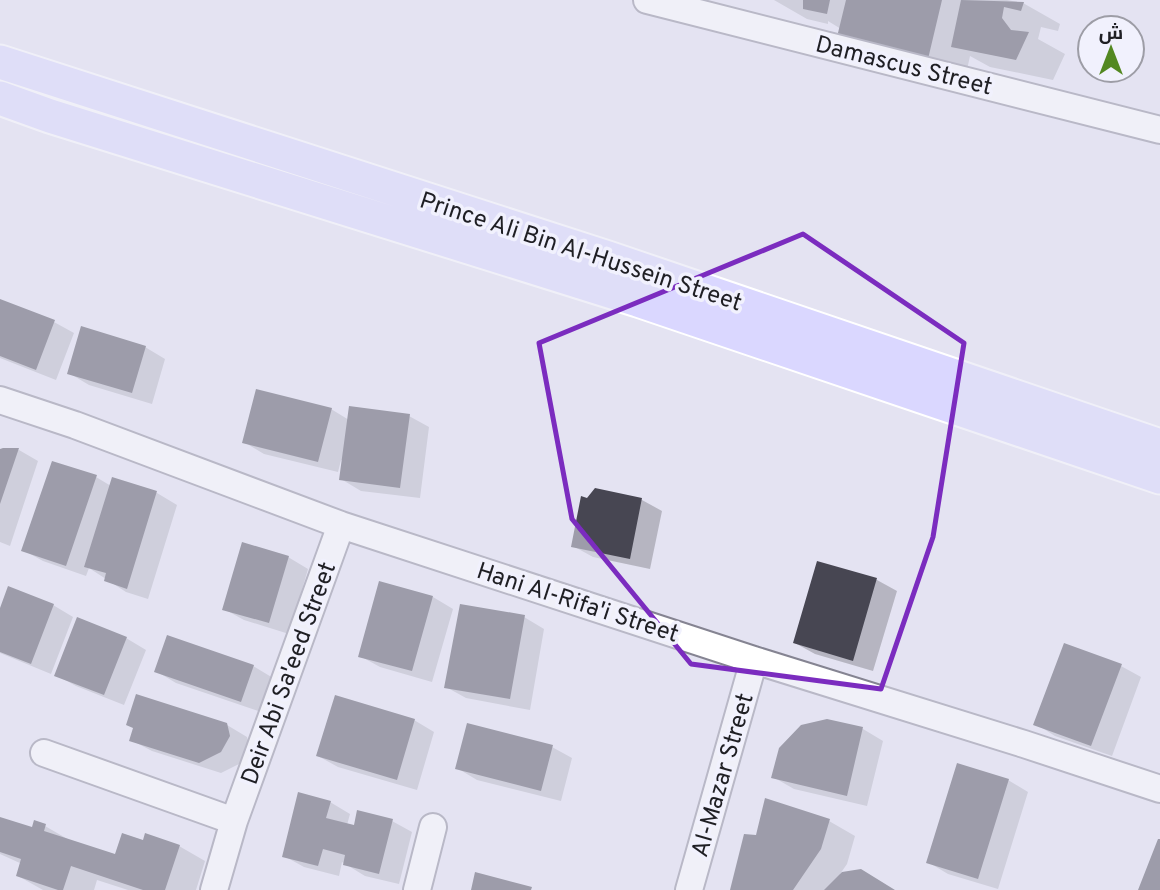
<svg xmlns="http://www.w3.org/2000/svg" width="1160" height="890" font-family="Overpass,Cairo,sans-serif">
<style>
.shadow{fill:#0003}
.building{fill:#474652}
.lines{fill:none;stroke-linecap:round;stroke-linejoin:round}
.minor-casing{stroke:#858492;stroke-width:30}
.major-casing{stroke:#fff;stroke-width:37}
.minor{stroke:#fff;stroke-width:26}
.major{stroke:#dad7ff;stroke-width:33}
.marked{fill:none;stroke:#7b2cbf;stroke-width:5;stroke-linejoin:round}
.labels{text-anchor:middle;stroke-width:7;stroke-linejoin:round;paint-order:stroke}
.street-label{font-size:24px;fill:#1f1f24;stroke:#f1f1fd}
</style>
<rect width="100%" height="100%" fill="#e4e3f2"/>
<path class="shadow" d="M774,0H1007L1023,3L1060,24L1058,31L1041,27L1038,39L1065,54L1053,80L990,67L970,56L965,79L841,29L828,21V24L807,19Z
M0,301L54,322L74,333L56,380L0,358Z
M145,347L165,359L152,404L89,385L69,373Z
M331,409L349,420L409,416L429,427L420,498L361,491L341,479L344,461L341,460L338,472L264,454L244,442Z
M3,450H19L38,461L10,546L0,542V451Z
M96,477L111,486L113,480L157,493L177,505L148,599L126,592L89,568L86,576L43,561L23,550Z
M595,490L642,500L662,511L650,569L593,557L573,546L588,500Z
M288,557L308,569L289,634L244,620L224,609Z
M818,563L877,580L897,591L873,671L815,654L795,643Z
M433,597L453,609L432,682L380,667L360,656Z
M53,605L73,617L51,674L0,653V613Z
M524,617L544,629L530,710L466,698L446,687Z
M126,638L146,650L124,705L76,686L56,675Z
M253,666L273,678L261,712L176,683L156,671Z
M1121,666L1141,677L1112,756L1055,736L1036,724Z
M414,720L434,732L417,790L338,767L318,756Z
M827,721L863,729L883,741L867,806L794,789L773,777Z
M227,725L247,737L250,748L241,763L221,773L152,751L131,740L135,729Z
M552,747L572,758L561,801L477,780L457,768Z
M1008,780L1028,792L998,889L948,874L928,862Z
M330,802L350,814L347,825L355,827L392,821L412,832L399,884L365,876L342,862L339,876L304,867L284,856Z
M0,818L34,829L45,826L71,841L116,856L144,842L179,846L205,861L196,890H128L97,880L94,890H43L18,876L22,864L0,854Z
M829,821L855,836L847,864L840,874L893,890H731Z"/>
<path class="building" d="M803,0H830L827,14L803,9Z
M846,0H942L928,59L837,37Z
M961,0L1024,2L1021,11L1004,7L1002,18L1011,30L1029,32L1016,60L951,47Z
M0,299L55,320L36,370L0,356Z
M81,326L146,346L132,393L67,374Z
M256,389L332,408L318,462L242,443Z
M349,406L410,414L400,488L339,480Z
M3,448H19L0,504V449Z
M52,461L97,475L66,566L21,551Z
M112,477L157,491L127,589L104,581L106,573L84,567Z
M595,488L642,498L630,559L571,547L581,496L587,498Z
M242,542L289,556L269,623L222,610Z
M817,561L877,578L853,661L793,643Z
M379,581L433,596L412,671L358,657Z
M8,586L54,604L31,664L0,652V608Z
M460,604L525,615L510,699L444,688Z
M77,617L127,637L104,695L54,676Z
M167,635L254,665L241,702L154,672Z
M1064,643L1122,664L1091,746L1033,725Z
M136,694L227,723L230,736L221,752L199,763L129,741L133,728L126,725Z
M335,695L415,719L397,780L316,756Z
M827,719L863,727L847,796L771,778L779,748L801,725Z
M467,723L553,745L541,791L455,769Z
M957,763L1009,779L978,879L926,863Z
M298,792L331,801L326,818L354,825L357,810L393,819L379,874L343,865L345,855L323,849L318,866L282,857Z
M765,798L830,819L821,849L793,890H730L744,834L756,835Z
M0,817L32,827L34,820L46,824L44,831L115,854L122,833L143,840L145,833L180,845L165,890H143L71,866L63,890H58L16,876L21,859L0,852Z
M1158,839H1160V890H1138Z
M861,869L895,890H824L842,872Z
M475,872L532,887L531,890H471Z"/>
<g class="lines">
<defs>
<path id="minor" d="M647,0L1160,130
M0,400L75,425L341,525L754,660L1024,744L1160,789
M44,753L234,821
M214,890L234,821L341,525
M417,890L433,827
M689,890L754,660"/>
<path id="major" d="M0,62L608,258L1160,446
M0,98L50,116L638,300L1160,477"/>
</defs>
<use href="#minor" class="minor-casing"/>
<use href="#major" class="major-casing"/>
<use href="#minor" class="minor"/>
<use href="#major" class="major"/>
</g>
<path d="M0 0H1160V890H0ZM803,234L964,343L933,537L881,689L691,664L572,519L539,343Z" fill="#e4e3f2" fill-opacity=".55" fill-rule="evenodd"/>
<path class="marked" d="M803,234L964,343L933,537L881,689L691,664L572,519L539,343Z"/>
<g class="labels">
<g class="street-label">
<text transform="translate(904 65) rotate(14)" y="8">Damascus Street</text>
<text transform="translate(581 251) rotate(18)" y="8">Prince Ali Bin Al-Hussein Street</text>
<text transform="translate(578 602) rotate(18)" y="8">Hani Al-Rifa'i Street</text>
<text transform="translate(288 673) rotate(-70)" y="8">Deir Abi Sa'eed Street</text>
<text transform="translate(722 775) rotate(-74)" y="8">Al-Mazar Street</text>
</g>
</g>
<g transform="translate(1111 49)"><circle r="33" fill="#f1f1fd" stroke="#9d9da6" stroke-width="2"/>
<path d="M0-5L12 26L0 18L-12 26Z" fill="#538821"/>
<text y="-10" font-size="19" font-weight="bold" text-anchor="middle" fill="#1f1f24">ش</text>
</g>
</svg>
